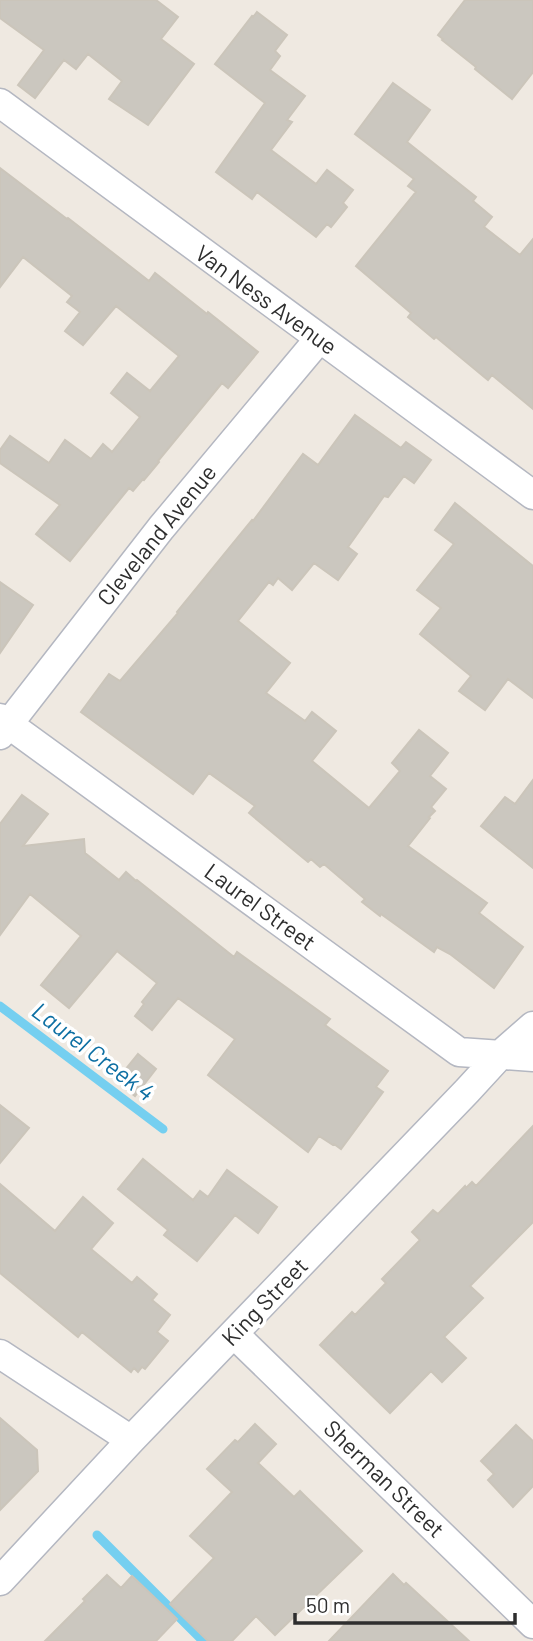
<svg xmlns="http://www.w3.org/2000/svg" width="533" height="1641" font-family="Barlow,sans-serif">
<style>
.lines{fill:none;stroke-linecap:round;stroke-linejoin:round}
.stream{stroke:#75cff0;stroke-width:9}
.building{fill:#cbc7bf;stroke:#cbc5ba;stroke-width:2}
.minor-casing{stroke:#b4b7c1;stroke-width:31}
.minor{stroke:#fff;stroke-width:28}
.labels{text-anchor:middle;stroke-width:7;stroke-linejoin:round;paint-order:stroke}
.street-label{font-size:23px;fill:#2e2e2e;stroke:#fff}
.water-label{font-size:24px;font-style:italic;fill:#0d6fa3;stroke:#fff}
</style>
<rect width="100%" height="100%" fill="#efe9e1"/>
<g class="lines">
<path class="stream" d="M0,1006L163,1129
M97,1535L203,1641"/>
</g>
<path class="building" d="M0,0H156L178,17L161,39L194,64L148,125L109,99L122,81L88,54L76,69L64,60L35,98L18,85L44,50L0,18Z
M465,0H533V72L512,99L475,69L476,67L442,40L443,39L438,35Z
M257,12L287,35L275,51L280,56L270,70L305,96L287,120L292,122L271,150L316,184L327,170L353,190L343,203L347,207L331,227L327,224L316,237L257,192L252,199L216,172L265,103L215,64L252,16L253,17Z
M393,83L430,110L407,142L476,197L473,201L492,217L484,227L520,255L533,239V409L492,375L488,380L436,337L434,339L408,317L411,313L356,266L416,192L408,186L414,179L355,134Z
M0,168L67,219L68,218L149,281L155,273L207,314L208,312L258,352L228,388L222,383L158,461L159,462L144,480L143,479L133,491L129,488L70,561L36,534L60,505L0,463V450L10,436L49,463L65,440L91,459L103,444L112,452L140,417L111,393L127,373L150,391L179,356L116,306L83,345L65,331L80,312L67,302L72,296L23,257L0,287Z
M355,415L401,448L406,442L431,460L414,483L404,476L388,497L384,496L348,547L357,554L338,580L314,563L292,590L278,578L273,585L269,582L238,621L290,663L266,693L305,721L312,712L336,731L312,761L369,808L400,771L392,763L419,730L448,753L430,776L446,789L431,807L435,811L429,817L430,818L408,846L487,903L479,913L523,947L494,988L450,954L437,947L434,952L381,914L380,916L362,902L365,899L324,864L320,867L311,859L308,862L249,813L255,806L209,773L193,794L81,712L109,674L120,681L178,613L177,612L252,520L253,521L303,454L318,465Z
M455,503L533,566V698L508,679L485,710L459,691L471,676L420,634L441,608L417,590L454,544L435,530Z
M0,582L33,605L0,653Z
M533,780V868L481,826L505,797L515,804Z
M22,795L48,814L23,846L84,839L85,853L119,880L126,872L136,881L137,880L234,957L237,952L330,1019L325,1025L388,1071L376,1087L383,1092L341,1149L334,1144L333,1145L319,1136L308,1152L208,1075L235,1039L178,998L152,1030L135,1016L144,1004L142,1002L157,983L117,951L69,1008L41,985L81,936L30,894L0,935V824Z
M138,1054L156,1069L135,1096L116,1081Z
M0,1105L29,1128L0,1163Z
M533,1126V1222L470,1286L483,1298L444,1337L466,1358L442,1382L431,1371L390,1413L320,1345L352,1312L355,1315L386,1283L382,1279L420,1240L412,1232L433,1210L438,1214L465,1186L466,1188L472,1182L476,1186Z
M143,1159L193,1200L200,1191L208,1197L227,1170L277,1207L258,1233L235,1215L197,1261L164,1235L168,1230L118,1189Z
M0,1184L55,1231L83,1197L113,1223L91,1249L132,1283L137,1277L157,1294L152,1300L170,1315L157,1332L168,1341L145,1369L142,1367L138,1372L134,1368L131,1372L82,1332L78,1337L0,1273Z
M0,1418L37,1450L38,1471L0,1510Z
M255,1424L276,1444L258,1463L294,1497L300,1491L304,1495L362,1551L275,1635L256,1616L232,1641H208L170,1604L214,1558L190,1536L232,1492L207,1469L235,1440L238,1442Z
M516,1425L533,1441V1486L513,1507L488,1480L494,1474L481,1461Z
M393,1574L404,1585L406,1583L469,1641H329Z
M107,1575L121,1588L132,1576L177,1619L156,1641H45L85,1601L83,1599Z"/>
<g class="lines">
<defs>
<path id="minor" d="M0,103L533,495
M0,718L459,1052L533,1057
M0,735L161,528L319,339
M234,1334L533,1624
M0,1354L131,1440
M0,1581L131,1440L467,1091L501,1054L533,1026"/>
</defs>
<use href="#minor" class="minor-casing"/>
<use href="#minor" class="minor"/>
</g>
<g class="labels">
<g class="street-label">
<text transform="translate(266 300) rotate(36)" y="8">Van Ness Avenue</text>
<text transform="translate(157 535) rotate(-51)" y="8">Cleveland Avenue</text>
<text transform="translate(260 907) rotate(36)" y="8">Laurel Street</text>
<text transform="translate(265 1302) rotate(-46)" y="8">King Street</text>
<text transform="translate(384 1479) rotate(44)" y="8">Sherman Street</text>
</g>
<g class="water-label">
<text transform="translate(93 1052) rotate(37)" y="8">Laurel Creek 4</text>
</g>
</g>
<path d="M295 1613v10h220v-10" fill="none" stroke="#2e2e2e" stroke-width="3.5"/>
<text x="306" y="1613" font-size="21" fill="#2e2e2e" stroke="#ffffff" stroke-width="5" paint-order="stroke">50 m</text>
</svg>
